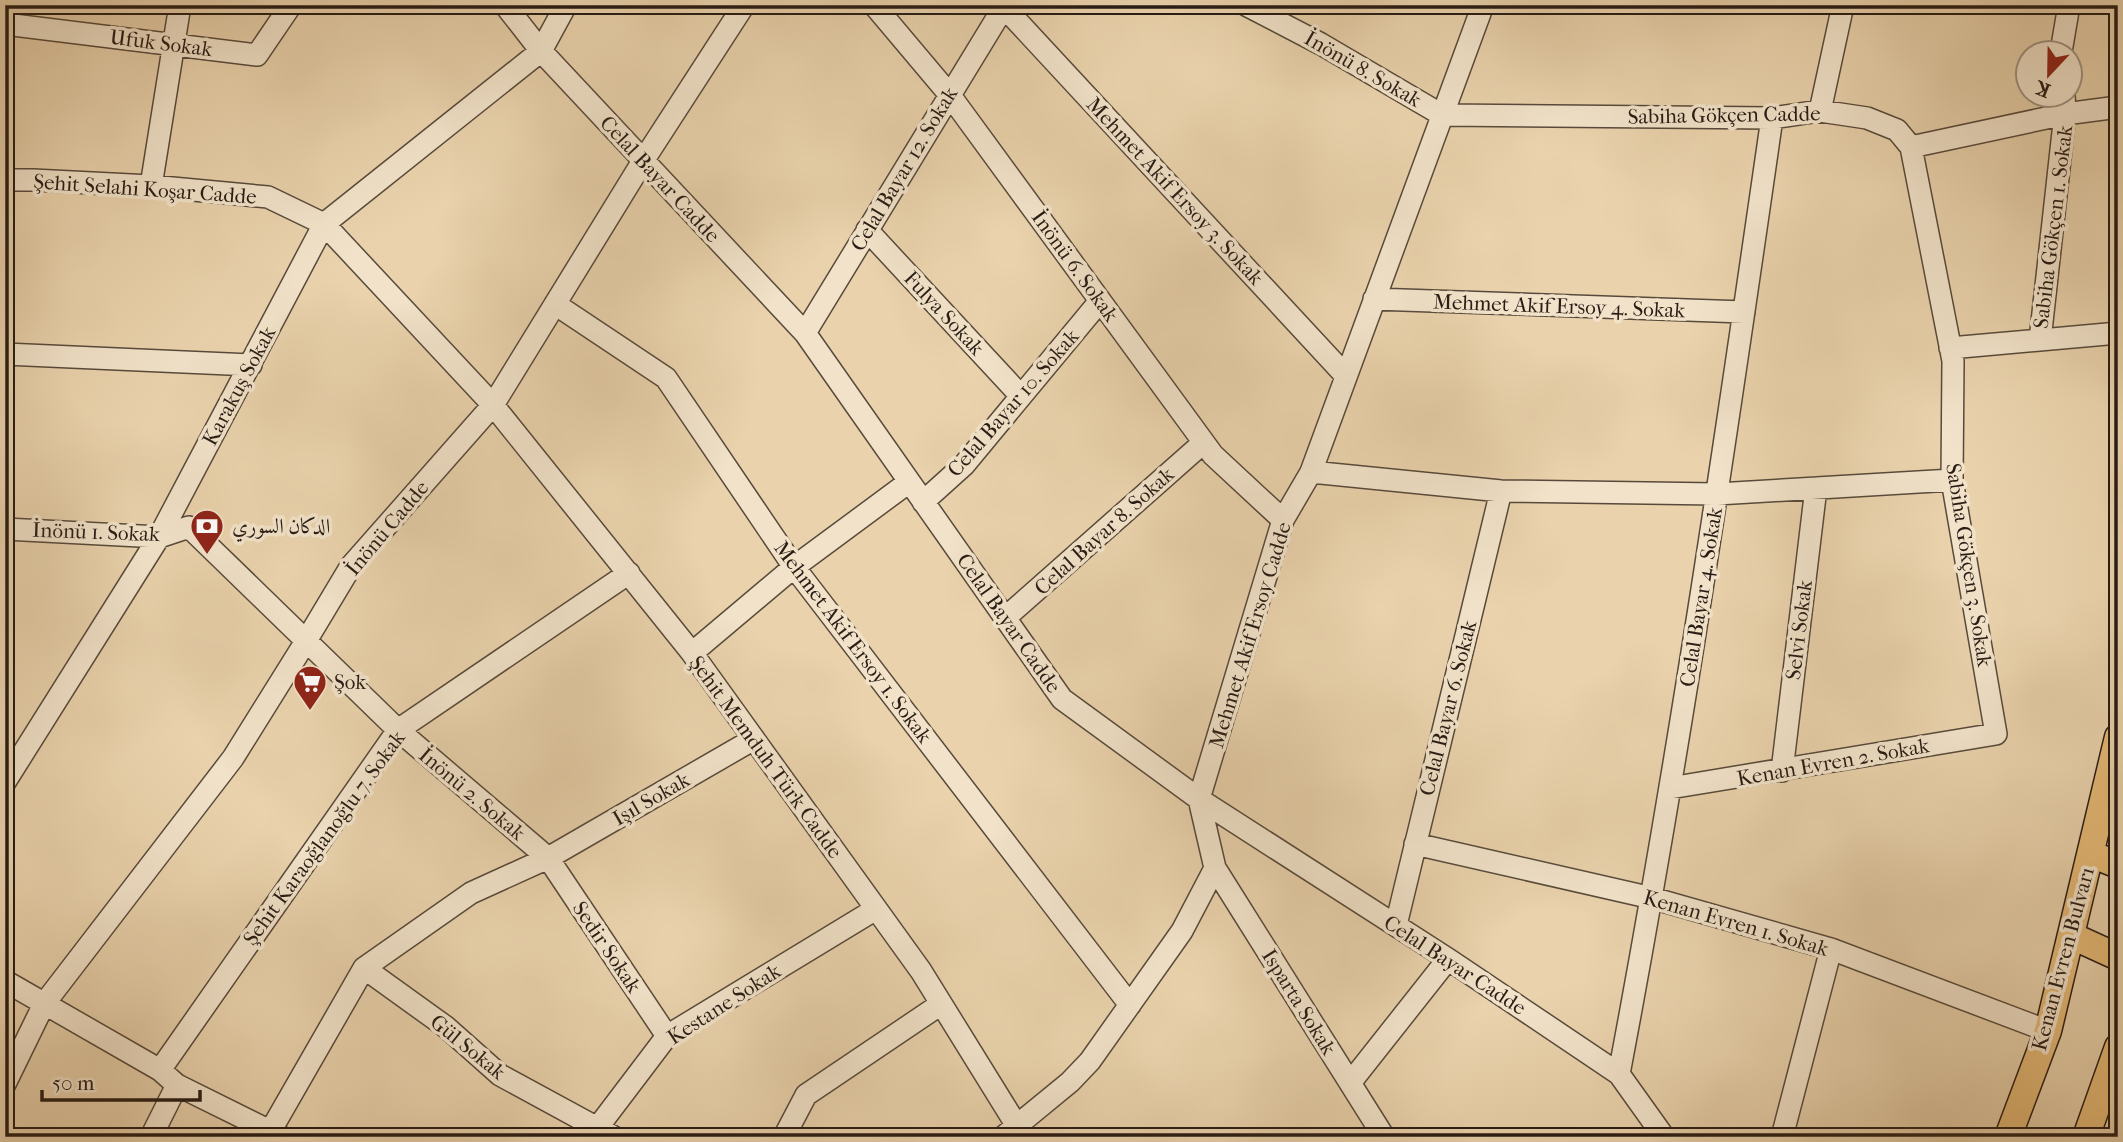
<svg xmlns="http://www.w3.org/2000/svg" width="2123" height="1142" font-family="'IM FELL French Canon',Amiri,serif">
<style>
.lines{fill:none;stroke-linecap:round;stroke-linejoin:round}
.minor-casing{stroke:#584a3b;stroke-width:24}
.major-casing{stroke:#281c15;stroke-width:29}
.minor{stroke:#f1e2c9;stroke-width:21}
.major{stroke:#e4b976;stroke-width:26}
.labels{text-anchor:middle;stroke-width:7;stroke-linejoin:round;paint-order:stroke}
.street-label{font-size:21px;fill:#281c15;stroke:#f1e2c9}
.poi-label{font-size:21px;fill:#281c15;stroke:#f1e2c9;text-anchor:start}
</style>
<rect width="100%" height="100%" fill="#e9d2ac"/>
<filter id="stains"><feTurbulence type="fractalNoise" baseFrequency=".00286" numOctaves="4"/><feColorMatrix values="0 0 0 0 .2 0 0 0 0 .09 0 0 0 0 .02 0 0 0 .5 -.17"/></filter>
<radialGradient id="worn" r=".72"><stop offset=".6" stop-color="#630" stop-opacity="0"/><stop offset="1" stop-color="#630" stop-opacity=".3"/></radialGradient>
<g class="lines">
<defs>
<path id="minor" d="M505,5L541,51L805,333L1062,699L1199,799L1448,959L1619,1074L1664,1137
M874,5L949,94L1213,455L1283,520
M1246,5L1321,44L1442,115L1772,118L1820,111L1867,118L1897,130L1911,147L2065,114L2118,107
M1004,7L1346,376
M5,24L257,55L291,5
M2061,52L2069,5
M1820,111L1843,5
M5,180H33L151,186L268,197L324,224L493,405L692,653L921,971L1017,1126L1027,1137
M151,186L180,5
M867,230L1021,396
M1374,299L1744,312
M555,304L666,378L794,567L1130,1005
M805,333L1005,5
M2040,340L2065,114L2064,94
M1950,348L2118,333
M5,354L251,365
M1311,472L1501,491L1717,494L1952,480
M923,502L964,465L1100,301
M5,529L159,537L189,527L398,730L548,858L667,1036
M1005,618L1203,443
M692,653L794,567L909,482
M1782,771L1816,488
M5,782L159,537L324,224L541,51L566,5
M1670,788L1996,734L1952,480L1953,361L1911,147
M1415,844L1652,898L1831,949L2048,1031
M1215,868L1384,1137
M1396,925L1501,491
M364,968L446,1027L500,1075L614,1137
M5,981L160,1070L177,1085L280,1136
M160,1070L398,730L629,573
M1619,1074C1679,757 1726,438 1772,118
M1350,1083L1448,959
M5,1084L44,1004L233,758L306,641L351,566L493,405L643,161L744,5
M598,1127L667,1036L876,909
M271,1130L364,968L471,893L548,858L754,739
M151,1137L177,1085
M784,1137L806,1095L941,1004
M1003,1137L1070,1082L1090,1061L1182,931L1215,868L1199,799L1283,520L1311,472L1483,5
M1782,1137L1831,949"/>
<path id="major" d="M2091,854L2118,865
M2072,936L2118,957
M2008,1137L2048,1031L2118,737
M2086,1137L2118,1047"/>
</defs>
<use href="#minor" class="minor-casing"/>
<use href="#major" class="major-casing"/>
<use href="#minor" class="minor"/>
<use href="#major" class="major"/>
</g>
<defs>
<symbol id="bank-pin" viewBox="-11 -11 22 30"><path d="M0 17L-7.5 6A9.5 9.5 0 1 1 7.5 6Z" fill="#8f2418" stroke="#f1e2c9"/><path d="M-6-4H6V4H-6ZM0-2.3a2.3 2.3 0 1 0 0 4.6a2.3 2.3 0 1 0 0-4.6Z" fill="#fff"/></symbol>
<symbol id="supermarket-pin" viewBox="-11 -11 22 30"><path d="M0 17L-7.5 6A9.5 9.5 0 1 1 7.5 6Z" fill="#8f2418" stroke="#f1e2c9"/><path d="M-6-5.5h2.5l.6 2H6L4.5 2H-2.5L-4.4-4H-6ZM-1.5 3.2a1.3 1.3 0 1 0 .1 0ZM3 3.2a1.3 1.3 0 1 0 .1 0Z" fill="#fff"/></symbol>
</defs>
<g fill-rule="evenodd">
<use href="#bank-pin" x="188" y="507" width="38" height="52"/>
<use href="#supermarket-pin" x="291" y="663" width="38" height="52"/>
</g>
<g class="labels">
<g class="street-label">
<text transform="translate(161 43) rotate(7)" y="7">Ufuk Sokak</text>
<text transform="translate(1363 69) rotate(30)" y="7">İnönü 8. Sokak</text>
<text transform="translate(1724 115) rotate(-1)" y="7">Sabiha Gökçen Cadde</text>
<text transform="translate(904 169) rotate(-59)" y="7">Celal Bayar 12. Sokak</text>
<text transform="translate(660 179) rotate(47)" y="7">Celal Bayar Cadde</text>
<text transform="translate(145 189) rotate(4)" y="7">Şehit Selahi Koşar Cadde</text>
<text transform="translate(1175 191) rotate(47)" y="7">Mehmet Akif Ersoy 3. Sokak</text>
<text transform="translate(2053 227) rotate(-83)" y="7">Sabiha Gökçen 1. Sokak</text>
<text transform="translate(1075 266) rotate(54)" y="7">İnönü 6. Sokak</text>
<text transform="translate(1559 306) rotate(2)" y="7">Mehmet Akif Ersoy 4. Sokak</text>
<text transform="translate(944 313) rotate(47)" y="7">Fulya Sokak</text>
<text transform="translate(239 386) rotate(-62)" y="7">Karakuş Sokak</text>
<text transform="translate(1013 403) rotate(-49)" y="7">Celal Bayar 10. Sokak</text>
<text transform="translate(387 528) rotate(-50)" y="7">İnönü Cadde</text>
<text transform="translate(1104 531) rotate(-42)" y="7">Celal Bayar 8. Sokak</text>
<text transform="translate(96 532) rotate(2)" y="7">İnönü 1. Sokak</text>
<text transform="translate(1969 565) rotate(81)" y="7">Sabiha Gökçen 3. Sokak</text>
<text transform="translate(1701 597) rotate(-81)" y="7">Celal Bayar 4. Sokak</text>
<text transform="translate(1009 623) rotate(55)" y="7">Celal Bayar Cadde</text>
<text transform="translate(1799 630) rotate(-83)" y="7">Selvi Sokak</text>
<text transform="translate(1250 635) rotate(-73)" y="7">Mehmet Akif Ersoy Cadde</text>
<text transform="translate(853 642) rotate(53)" y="7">Mehmet Akif Ersoy 1. Sokak</text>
<text transform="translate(1448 708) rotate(-76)" y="7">Celal Bayar 6. Sokak</text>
<text transform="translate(766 757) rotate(54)" y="7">Şehit Memduh Türk Cadde</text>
<text transform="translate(1833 762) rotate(-10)" y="7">Kenan Evren 2. Sokak</text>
<text transform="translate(472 794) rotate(40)" y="7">İnönü 2. Sokak</text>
<text transform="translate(651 799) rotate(-30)" y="7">Işıl Sokak</text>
<text transform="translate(324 838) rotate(-54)" y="7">Şehit Karaoğlanoğlu 7. Sokak</text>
<text transform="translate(1736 923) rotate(16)" y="7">Kenan Evren 1. Sokak</text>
<text transform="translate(607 947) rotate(56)" y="7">Sedir Sokak</text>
<text transform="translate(2063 959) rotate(-75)" y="7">Kenan Evren Bulvarı</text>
<text transform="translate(1455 965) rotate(33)" y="7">Celal Bayar Cadde</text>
<text transform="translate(1299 1002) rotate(58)" y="7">Isparta Sokak</text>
<text transform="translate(724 1004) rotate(-33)" y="7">Kestane Sokak</text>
<text transform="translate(468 1047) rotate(39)" y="7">Gül Sokak</text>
</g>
<g class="poi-label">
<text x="232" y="533">الدكان السوري</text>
<text x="334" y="689">Şok</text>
</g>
</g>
<rect width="2123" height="1142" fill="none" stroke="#e9d2ac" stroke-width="28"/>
<rect x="7" y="7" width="2109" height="1128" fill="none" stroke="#281c15" stroke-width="3.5"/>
<rect x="14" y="14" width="2095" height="1114" fill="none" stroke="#281c15" stroke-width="2"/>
<g transform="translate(2049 74) rotate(202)"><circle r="33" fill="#f1e2c9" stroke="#a19381" stroke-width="2"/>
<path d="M0-5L12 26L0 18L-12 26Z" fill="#8f2418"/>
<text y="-10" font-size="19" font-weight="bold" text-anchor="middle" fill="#281c15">K</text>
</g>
<path d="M42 1090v10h158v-10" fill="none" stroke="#281c15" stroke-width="3.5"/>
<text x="52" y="1090" font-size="21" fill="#281c15" stroke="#f1e2c9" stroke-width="5" paint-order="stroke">50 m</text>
<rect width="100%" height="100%" filter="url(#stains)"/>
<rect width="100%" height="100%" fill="url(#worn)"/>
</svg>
